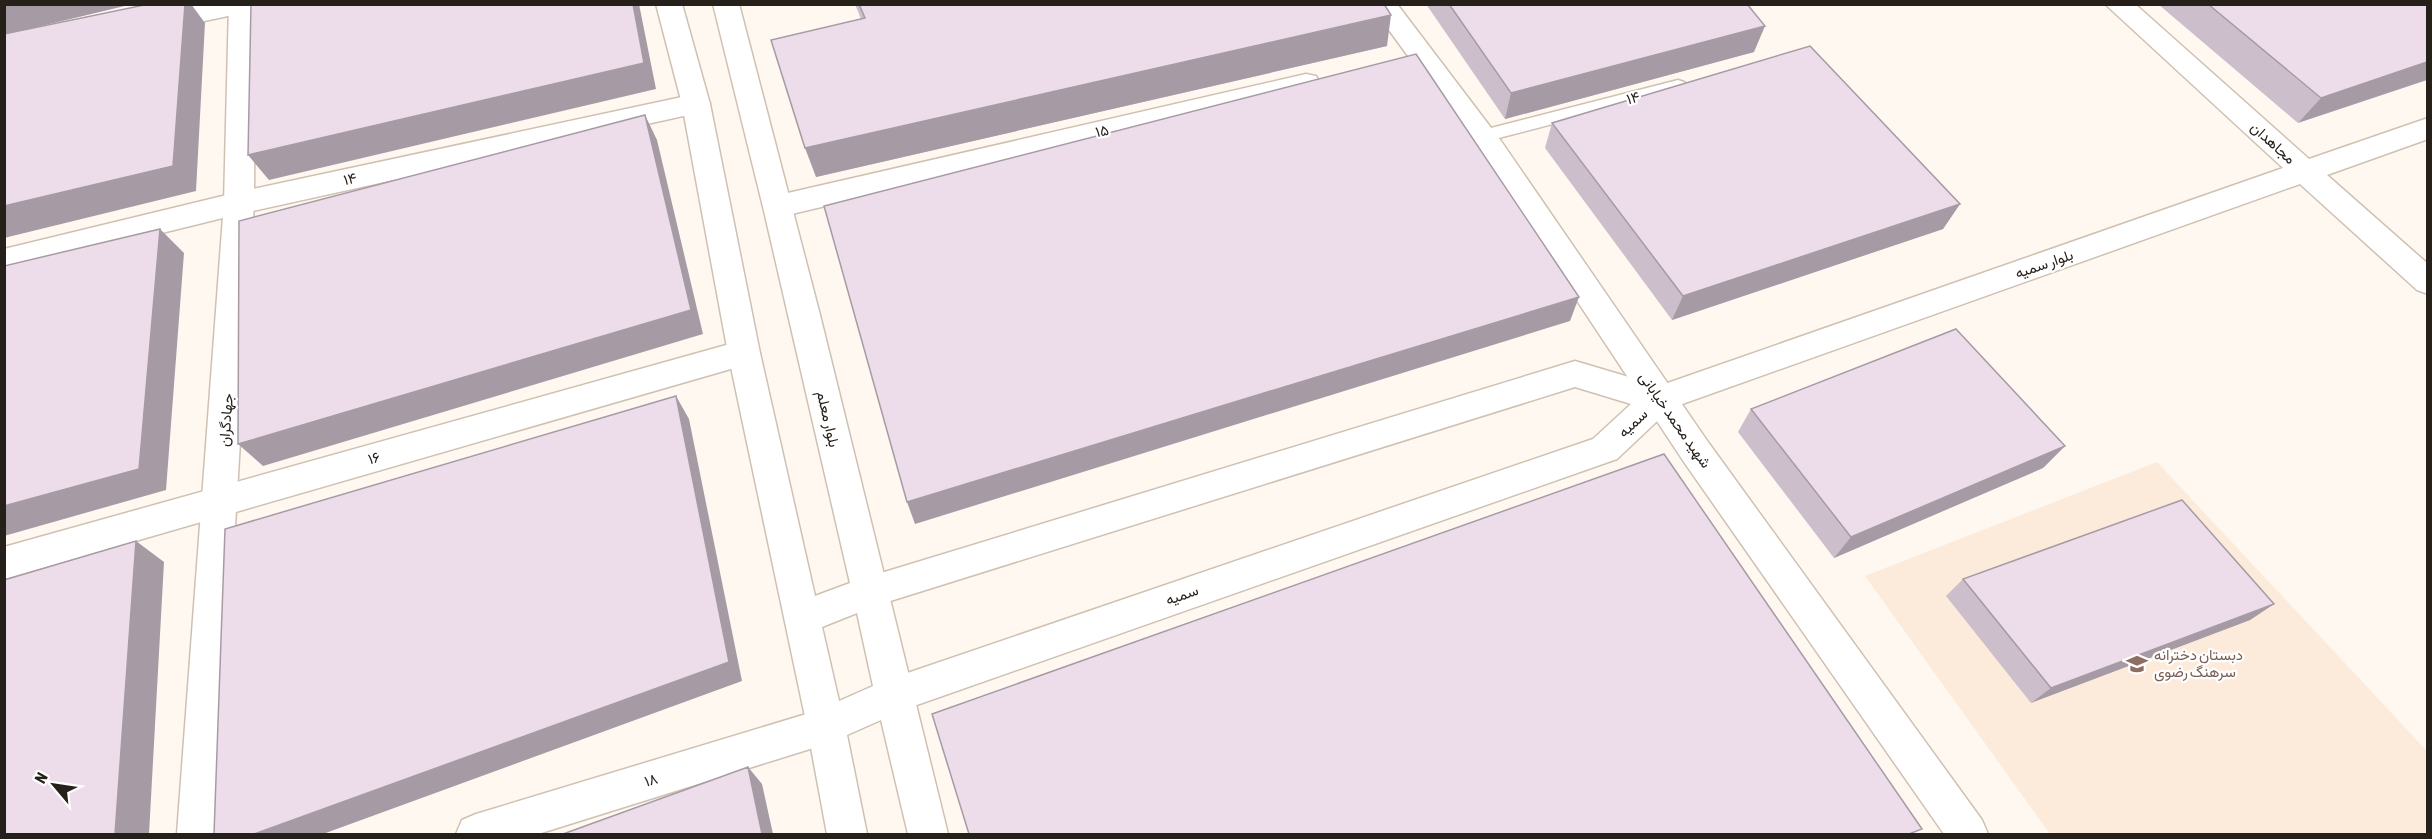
<svg xmlns="http://www.w3.org/2000/svg" width="2432" height="839" font-family="'Asap Condensed',Vazirmatn,sans-serif">
<style>
.built{fill:#fcebda}
.lines{fill:none;stroke-linecap:round;stroke-linejoin:round}
.service-casing{stroke:#cfc1b2;stroke-width:3}
.minor-casing{stroke:#cfc1b2;stroke-width:3}
.tertiary-casing{stroke:#cfc1b2;stroke-width:3}
.service{fill:#fff;fill-rule:evenodd}
.minor{fill:#fff;fill-rule:evenodd}
.tertiary{fill:#fff;fill-rule:evenodd}
.wall{fill:#ccbeca}
.shaded-wall{fill:#a69ba4}
.building{fill:#edddeb;stroke:#a69ba4;stroke-width:1.5}
.labels{text-anchor:middle;stroke-width:4.5;stroke-linejoin:round;paint-order:stroke}
.street-label{font-size:15px;fill:#26201b;stroke:#fff}
.education-label{font-size:15px;fill:#785e54;stroke:#fff;text-anchor:start}
</style>
<rect width="100%" height="100%" fill="#fef8f1"/>
<path class="built" d="M2157,462L2427,751V834H2050L1865,576Z"/>
<g class="lines">
<defs>
<path id="service" d="M1678,80L1684,82L1687,86L1684,90L1483,142L1477,141L1474,136L1477,131L1483,130Z"/>
<path id="minor" d="M199,4H255L251,10L242,13L153,32L144,29L140,23L144,17Z
M2105,4H2135L2309,159L2428,118V139L2327,175L2428,264V294L2417,290L2300,184L1671,408L1617,459L894,713L881,708L875,695L881,682L1593,439L1631,404L1575,387L868,608L855,603L850,592L855,581L1575,361L1659,386L2283,168Z
M1306,74L1316,76L1320,83L1316,90L779,217L769,214L764,206L769,198L779,195Z
M696,94L706,97L710,104L706,111L239,214L4,272V249L239,192Z
M744,340L755,344L760,353L755,362L4,579V547Z
M826,708L839,713L845,726L839,739L826,744L538,834H456L462,820L476,814Z"/>
<path id="tertiary" d="M229,4H255L254,203L217,834H177L224,203Z
M656,4H682L710,104L760,353L815,596L850,583L764,211L713,4H739L820,315L948,834H908L881,720L847,735L867,834H827L807,726L728,353L682,104ZM857,613L873,686L839,701L822,627Z
M1370,4H1397L1501,141L1708,442L1982,820L1988,834H1944L1684,462L1481,156Z"/>
</defs>
<use href="#service" class="service-casing"/>
<use href="#minor" class="minor-casing"/>
<use href="#tertiary" class="tertiary-casing"/>
<use href="#service" class="service"/>
<use href="#minor" class="minor"/>
<use href="#tertiary" class="tertiary"/>
</g>
<path class="wall" d="M855,4H1384L1387,46L816,177L861,19Z
M1426,4H1747L1754,52L1505,119Z
M2158,4H2427L2298,123Z
M1552,123L1960,204L1943,229L1672,320L1545,148Z
M1751,409L2065,446L2043,468L1834,558L1738,432Z
M1963,579L2274,604L2250,620L2031,703L1946,596Z"/>
<path class="shaded-wall" d="M4,4H133L4,35Z
M185,4H191L205,23L196,191L4,238V206Z
M633,4H639L656,89L269,180L248,155Z
M1391,15L1387,46L816,177L805,148Z
M1765,26L1754,52L1505,119L1511,93Z
M2427,62V80L2298,123L2321,98Z
M645,115L657,140L703,334L263,466L238,444Z
M1960,204L1943,229L1672,320L1683,296Z
M160,229L184,253L166,490L4,536V506Z
M1579,297L1570,321L915,524L907,502Z
M676,396L689,419L742,681L323,834H254Z
M2065,446L2043,468L1834,558L1851,537Z
M136,541L164,562L149,834H115Z
M2274,604L2250,620L2031,703L2051,688Z
M748,767L762,784L773,834H762Z"/>
<path class="building" d="M149,4H185L173,166L4,206V34Z
M251,4H633L644,63L248,155Z
M859,4H1384L1391,15L805,148L771,40L865,18Z
M1449,4H1747L1765,26L1511,93Z
M2208,4H2427V62L2321,98Z
M1810,46L1960,204L1683,296L1552,123Z
M1416,54L1579,297L907,502L824,206Z
M645,115L691,310L238,444L239,221Z
M160,229L139,469L4,506V266Z
M1956,329L2065,446L1851,537L1751,409Z
M676,396L729,662L254,834H214L225,529Z
M1664,454L1922,829L1909,834H969L932,714Z
M2182,500L2274,604L2051,688L1963,579Z
M136,541L115,834H4V580Z
M748,767L762,834H563Z"/>
<defs>
<symbol id="school-bare" viewBox="-9 -9 18 18"><path d="M0-5L7-2L0 1L-7-2ZM-4 1L0 2.5L4 1V4Q0 6-4 4Z" fill="#8d6e63" stroke="#fff" stroke-width="2.5" paint-order="stroke"/></symbol>
</defs>
<g fill-rule="evenodd">
<use href="#school-bare" x="2122" y="649" width="30" height="30"/>
</g>
<g class="labels">
<g class="street-label">
<text transform="translate(1633 98) rotate(-14)" y="5">۱۴</text>
<text transform="translate(1102 131) rotate(-13)" y="5">۱۵</text>
<text transform="translate(2273 143) rotate(42)" y="5">مجاهدان</text>
<text transform="translate(350 179) rotate(-12)" y="5">۱۴</text>
<text transform="translate(2044 264) rotate(-19)" y="5">بلوار سمیه</text>
<text transform="translate(828 419) rotate(77)" y="5">بلوار معلم</text>
<text transform="translate(226 420) rotate(-86)" y="5">جهادگران</text>
<text transform="translate(1675 420) rotate(55)" y="5">شهید محمد خیابانی</text>
<text transform="translate(1633 423) rotate(-43)" y="5">سمیه</text>
<text transform="translate(374 458) rotate(-16)" y="5">۱۶</text>
<text transform="translate(1182 595) rotate(-19)" y="5">سمیه</text>
<text transform="translate(651 780) rotate(-17)" y="5">۱۸</text>
</g>
<g class="education-label">
<text x="2154" y="660">دبستان دخترانه<tspan x="2154" dy="17">سرهنگ رضوی</tspan></text>
</g>
</g>
<rect width="2432" height="839" fill="none" stroke="#26201b" stroke-width="12"/>
<g transform="translate(54 785) rotate(299)" stroke="#ffffff" stroke-width="4.5" paint-order="stroke">
<path d="M0-4.5L10 22L0 15L-10 22Z" fill="#26201b"/>
<text y="-9" font-size="16" font-weight="bold" text-anchor="middle" fill="#26201b">N</text>
</g>
</svg>
